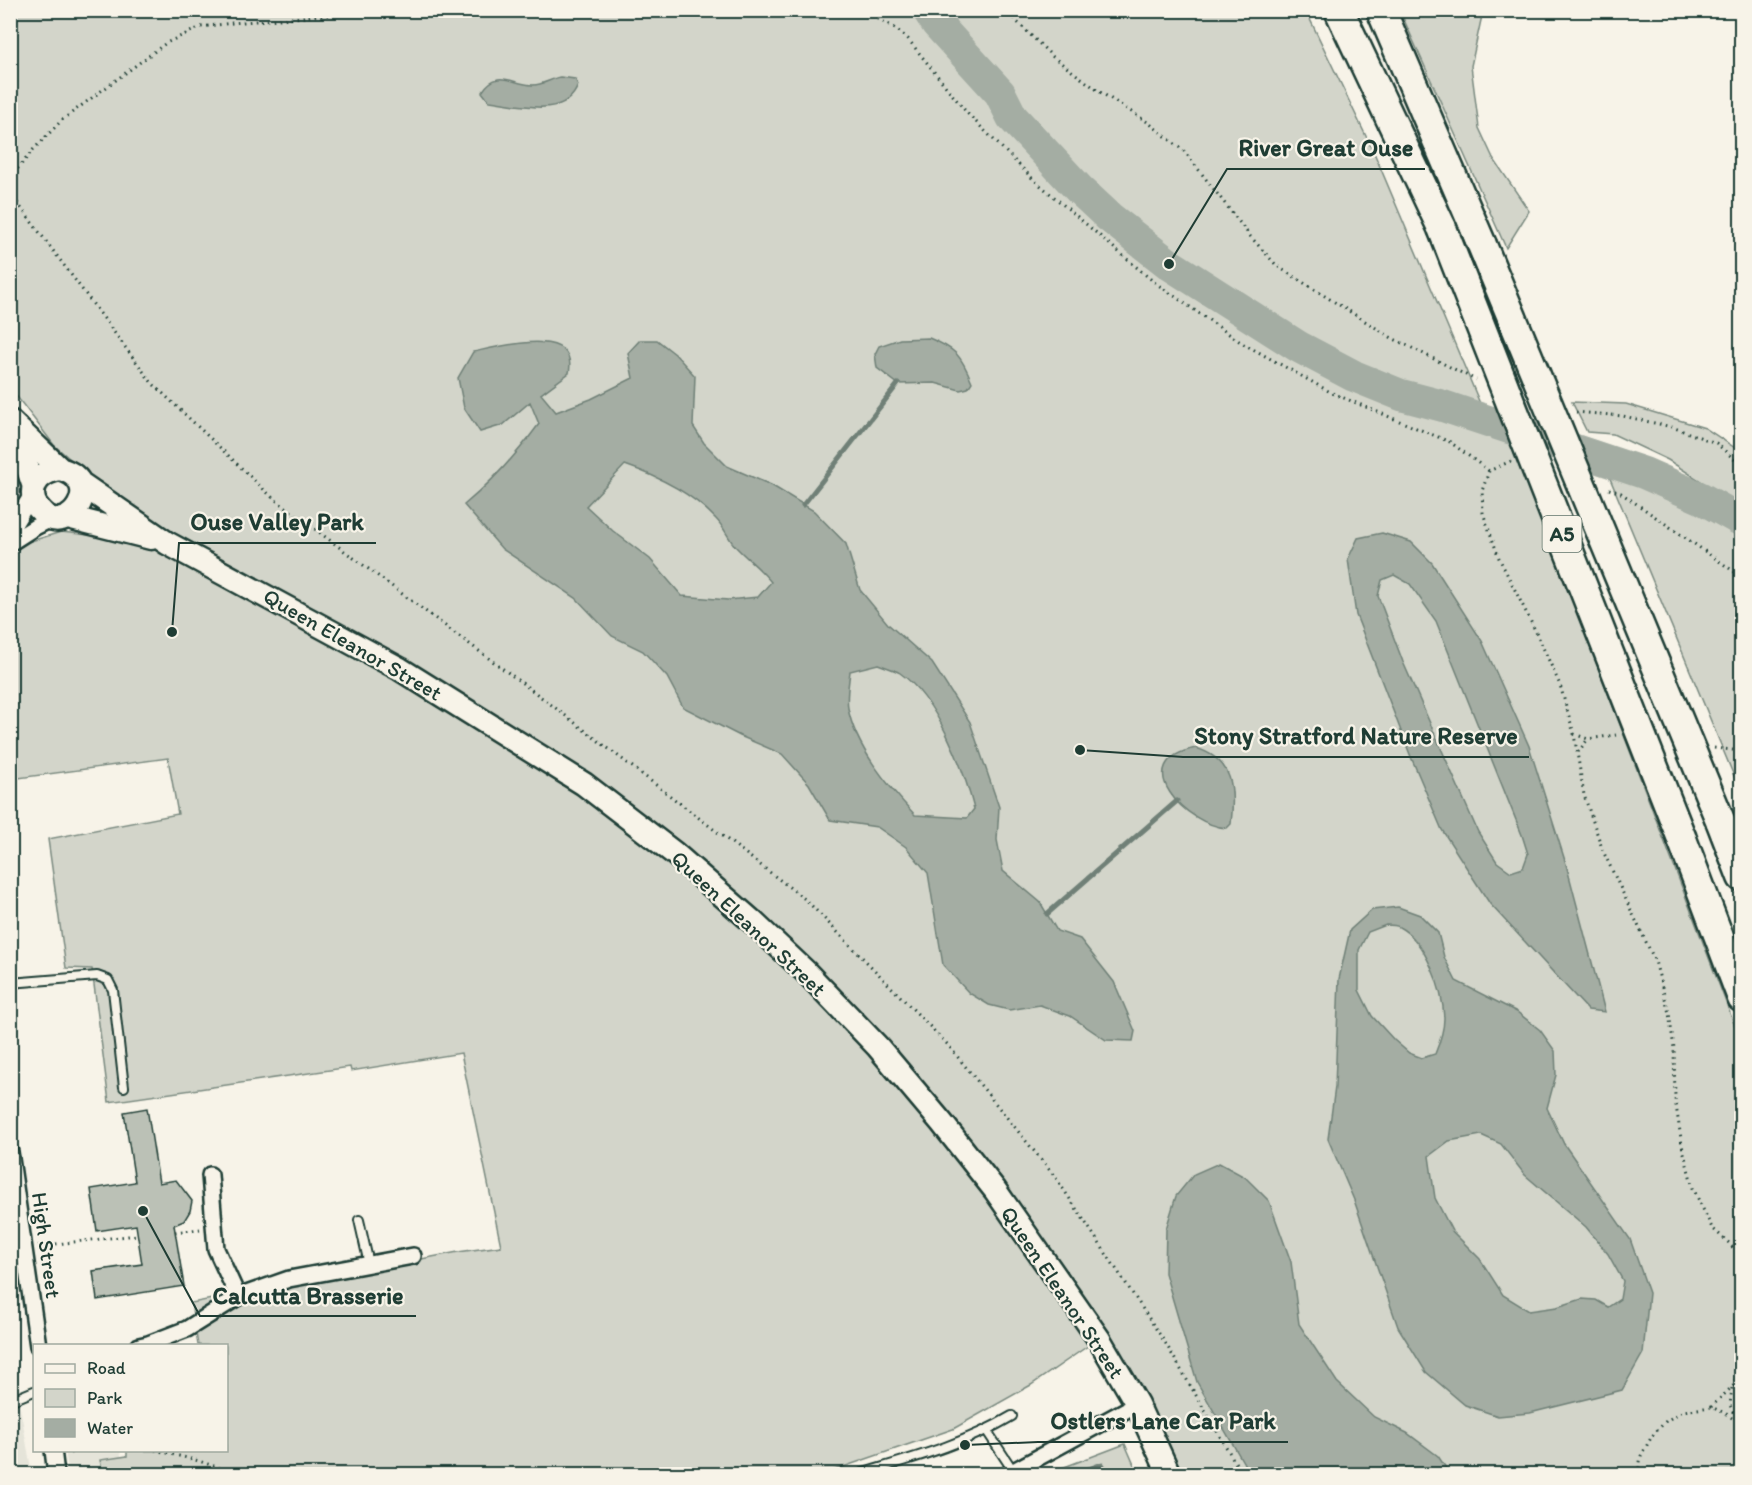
<svg xmlns="http://www.w3.org/2000/svg" width="1752" height="1485" font-family="Itim,sans-serif">
<style>
.built{fill:#e5e4d9}
.green{fill:#d3d5ca;stroke:#79897f;stroke-width:1.5}
.water{fill:#a4ada3;stroke:#6f8077;stroke-width:1.5;fill-rule:evenodd}
.lines{fill:none;stroke-linecap:round;stroke-linejoin:round}
.stream{stroke:#6f8077;stroke-width:5}
.river{stroke:#a4ada3;stroke-width:32}
.building{fill:#bbc1b6;stroke:#1f3d34;stroke-width:1.5}
.lane-casing{stroke:#1f3d34;stroke-width:12}
.street-casing{stroke:#1f3d34;stroke-width:20}
.secondary-casing{stroke:#1f3d34;stroke-width:27}
.highway-casing{stroke:#1f3d34;stroke-width:33}
.path{stroke:#1f3d34;stroke-width:3;stroke-dasharray:1.5 4.5;stroke-linecap:butt}
.lane{stroke:#f7f3e8;stroke-width:8}
.street{stroke:#f7f3e8;stroke-width:15}
.secondary{stroke:#f7f3e8;stroke-width:22}
.highway{stroke:#f7f3e8;stroke-width:28}
.highway-bridge-casing{stroke:#1f3d34;stroke-width:33;stroke-linecap:butt}
.highway-bridge{stroke:#f7f3e8;stroke-width:28}
.labels{text-anchor:middle;stroke-width:4.5;stroke-linejoin:round;paint-order:stroke}
.shield{fill:#f7f3e8;stroke:#60746a;stroke-width:1.5}
.shield-label{font-size:21px;font-weight:bold;fill:#1f3d34}
.street-label{font-size:22px;fill:#1f3d34;stroke:#f7f3e8}
.leader{fill:none;stroke:#1f3d34;stroke-width:2}
.callout-dot{fill:#1f3d34;stroke:#f7f3e8;stroke-width:2}
.callout-label{font-size:24px;text-anchor:middle;font-weight:bold;fill:#1f3d34;stroke:#f7f3e8;stroke-width:4.5;stroke-linejoin:round;paint-order:stroke}
</style>
<rect width="100%" height="100%" fill="#f7f3e8"/>
<filter id="ink" filterUnits="userSpaceOnUse"><feTurbulence type="fractalNoise" baseFrequency=".0167" numOctaves="2"/><feDisplacementMap in="SourceGraphic" scale="12" xChannelSelector="R" yChannelSelector="G"/><feConvolveMatrix kernelMatrix="1 2 1 2 8 2 1 2 1" color-interpolation-filters="sRGB"/></filter>
<g filter="url(#ink)">
<path class="built" d="M11,1357L32,1474H11Z
M65,1451H120L125,1474H69Z"/>
<path class="green" d="M10,11H1306L1375,155L1487,420L1506,426L1741,1042V1474H1169L1098,1339L1031,1385L953,1429L823,1474H413L391,1471L366,1474H103L100,1460L127,1456V1451L226,1450V1346L198,1345L191,1303L458,1252L501,1246L461,1053L351,1071L350,1067L109,1102L92,969L66,968L48,839L178,814L168,758L11,779V547L61,532L118,538L92,478L54,445L11,389Z
M1400,11H1483L1471,66L1479,128L1493,158L1529,211L1506,248Z
M1572,402L1626,404L1705,428L1741,452V507L1668,460L1613,434L1587,432Z
M10,450C20,475 24,485 11,510Z
M1599,452L1640,468L1741,536V793Z
M1125,1444L1138,1474H1046Z"/>
<path class="water" d="M560,77L575,79L578,85C566,120 516,104 489,101L482,92C498,67 512,85 533,85C542,85 551,79 560,77Z
M929,338C956,349 961,355 972,382L968,388L960,390L935,383L898,384L877,368L875,354L879,346L900,339Z
M640,340H657L675,354L695,376L693,426L704,443L727,466L771,485L814,511L846,544L860,590L888,624L932,663L970,722L999,807L997,840L1003,871L1040,902L1057,931L1080,939L1114,982L1135,1031L1133,1041L1106,1040L1070,1016L1040,1005L1009,1010L989,1005L969,993L943,965L928,873L906,847L877,827L830,820L809,784L782,754L740,736L683,707L667,677L643,651L612,636L576,598L502,549L464,505C493,481 517,454 539,424L530,402L503,425L480,432L464,408L458,378L473,352C498,347 579,324 569,373L541,394L556,412L591,399L633,378L628,353ZM625,465C657,476 693,494 716,519C724,527 728,538 735,546C747,559 760,568 771,582L758,597L728,600L682,596L650,559L613,531L586,506ZM878,664C885,667 894,669 900,673C937,699 963,766 974,809L967,818L915,815C889,787 855,747 848,708C846,697 849,682 850,671Z
M1382,533L1411,542L1432,563L1482,641L1529,746L1566,864L1605,1012L1588,1010L1490,904L1442,830L1411,757L1356,615L1348,559L1358,538ZM1394,575L1410,584L1436,621L1522,835L1528,854L1523,868L1511,872L1497,862L1478,832L1403,662L1378,596L1382,580Z
M1196,748C1234,760 1235,789 1231,824L1227,828C1187,826 1125,762 1196,748Z
M1398,907L1420,915L1438,933L1444,957L1456,981L1517,1012L1540,1030L1555,1051L1556,1075L1547,1108L1564,1144L1630,1239L1649,1293L1643,1353L1622,1390L1530,1413L1498,1416L1465,1405L1426,1372L1398,1327L1354,1200L1328,1139L1335,1087L1339,979L1350,930L1372,910ZM1386,925C1390,925 1396,925 1399,927C1426,941 1443,990 1444,1018C1444,1031 1440,1042 1435,1054L1422,1058L1409,1053L1394,1040L1372,1016L1359,990V950L1368,932ZM1481,1135L1501,1144L1525,1175L1586,1227L1608,1254L1623,1281L1620,1299L1608,1307L1596,1300L1582,1299L1557,1307L1529,1311L1503,1295L1480,1259L1452,1231L1435,1198L1429,1156L1449,1141Z
M1219,1163L1245,1177L1269,1201L1291,1262L1299,1324L1337,1382L1374,1417L1407,1433L1438,1456L1450,1474H1250L1197,1382L1165,1273L1166,1229L1176,1196L1194,1174Z"/>
<g class="lines">
<path class="stream" d="M803,505L898,384
M1047,914L1177,801
M1075,1474L1102,1464L1108,1474"/>
<path class="river" d="M928,10L937,24L1000,93L1012,117L1079,189L1109,217L1169,264L1299,347L1354,376L1401,395L1443,406L1644,473L1701,498L1742,521"/>
</g>
<path class="building" d="M147,1108L159,1183L176,1180L192,1201L190,1211L184,1221L174,1225L184,1286L97,1300L93,1271L142,1264L136,1225L97,1231L91,1189L135,1182L124,1112Z"/>
<g class="lines">
<defs>
<path id="lane" d="M10,983L97,976L108,980L113,990L124,1087
M359,1220L369,1264
M10,1401L34,1391
M987,1431L1014,1472
M860,1474C913,1458 965,1444 1012,1416"/>
<path id="street" d="M10,531L33,493
M10,543L35,527L53,518
M10,1152L38,1346
M210,1175L216,1249L238,1297
M139,1346L148,1344L187,1329L238,1297L289,1279L413,1256
M53,1450L56,1474
M1008,1474L1137,1404"/>
<path id="secondary" d="M10,421L60,469C108,482 67,540 42,512C38,508 35,505 34,500C29,482 44,471 60,469
M10,431L24,457L34,487
M80,483L167,543L400,669L584,784L674,853L753,922L806,972L878,1047L942,1123L995,1190L1099,1339L1137,1404L1169,1474
M68,517L151,538"/>
<path id="highway" d="M1339,10L1442,228
M1381,10L1482,245
M1720,820L1742,877
M1682,839L1742,998"/>
</defs>
<use href="#lane" class="lane-casing"/>
<use href="#street" class="street-casing"/>
<use href="#secondary" class="secondary-casing"/>
<use href="#highway" class="highway-casing"/>
<path class="path" d="M862,10L895,28L908,39L967,113L1033,179L1154,282L1242,343L1332,393L1450,442L1489,471
M1005,10L1053,57L1100,92L1149,123L1185,152L1250,236L1277,266L1392,338L1476,380
M10,178L33,150L62,120L166,43L201,27L232,23L387,10
M10,193L152,383L273,498L549,703L806,900L948,1045L1056,1178L1166,1344L1242,1474
M1576,412L1623,416L1672,427L1716,443L1742,466
M1511,461L1489,471L1482,491L1483,513L1499,558L1536,632L1560,685L1574,734L1584,795L1603,851L1655,961L1669,1013L1674,1048L1675,1099L1682,1145L1693,1188L1712,1228L1729,1243L1742,1259
M1609,489L1621,493L1742,577
M1574,734L1588,739L1616,735
M1714,748L1742,751
M1578,752L1588,739
M175,1232L200,1229
M38,1246L137,1235
M1732,1388L1730,1405L1736,1419
M1711,1407L1733,1386L1742,1362
M155,1450L199,1461L237,1474
M70,1453L82,1450
M1638,1474L1641,1456L1652,1436L1666,1421L1683,1411L1711,1407L1725,1413L1742,1425"/>
<use href="#lane" class="lane"/>
<use href="#street" class="street"/>
<use href="#secondary" class="secondary"/>
<use href="#highway" class="highway"/>
<defs>
<path id="highway-bridge" d="M1442,228L1682,839
M1482,245L1720,820"/>
</defs>
<use href="#highway-bridge" class="highway-bridge-casing"/>
<use href="#highway-bridge" class="highway-bridge"/>
</g>
</g>
<g class="labels">
<rect class="shield" x="1542.5" y="516" width="39" height="36" rx="4.5"/>
<g class="shield-label">
<text x="1562" y="541">A5</text>
</g>
<g class="street-label">
<text transform="translate(353 644) rotate(30)" y="8">Queen Eleanor Street</text>
<text transform="translate(749 923) rotate(43)" y="8">Queen Eleanor Street</text>
<text transform="translate(47 1245) rotate(82)" y="8">High Street</text>
<text transform="translate(1063 1292) rotate(56)" y="8">Queen Eleanor Street</text>
</g>
</g>
<path class="leader" d="M1169 264L1227 169H1425M172 632L179 543H376M1080 750L1183 757H1529M143 1211L200 1316H416M965 1445L1038 1442H1288"/>
<g class="callout-dot">
<circle cx="1169" cy="264" r="6"/>
<circle cx="172" cy="632" r="6"/>
<circle cx="1080" cy="750" r="6"/>
<circle cx="143" cy="1211" r="6"/>
<circle cx="965" cy="1445" r="6"/>
</g>
<g class="callout-label">
<text x="1326" y="156">River Great Ouse</text>
<text x="277" y="530">Ouse Valley Park</text>
<text x="1356" y="744">Stony Stratford Nature Reserve</text>
<text x="308" y="1304">Calcutta Brasserie</text>
<text x="1163" y="1429">Ostlers Lane Car Park</text>
</g>
<rect width="1752" height="1485" fill="none" stroke="#f7f3e8" stroke-width="36"/>
<rect x="18" y="18" width="1716" height="1449" fill="none" stroke="#1f3d34" stroke-width="2" filter="url(#ink)"/>
<rect x="33" y="1344" width="195" height="108" fill="#f7f3e8" stroke="#a1aaa0" stroke-width="1.5"/>
<rect x="45" y="1364" width="30" height="9" fill="#f7f3e8" stroke="#a1aaa0" stroke-width="1.5"/>
<text x="87" y="1374" font-size="18" fill="#1f3d34">Road</text>
<rect x="45" y="1389" width="30" height="18" fill="#d3d5ca" stroke="#a1aaa0" stroke-width="1.5"/>
<text x="87" y="1404" font-size="18" fill="#1f3d34">Park</text>
<rect x="45" y="1419" width="30" height="18" fill="#a4ada3" stroke="#a1aaa0" stroke-width="1.5"/>
<text x="87" y="1434" font-size="18" fill="#1f3d34">Water</text>
</svg>
